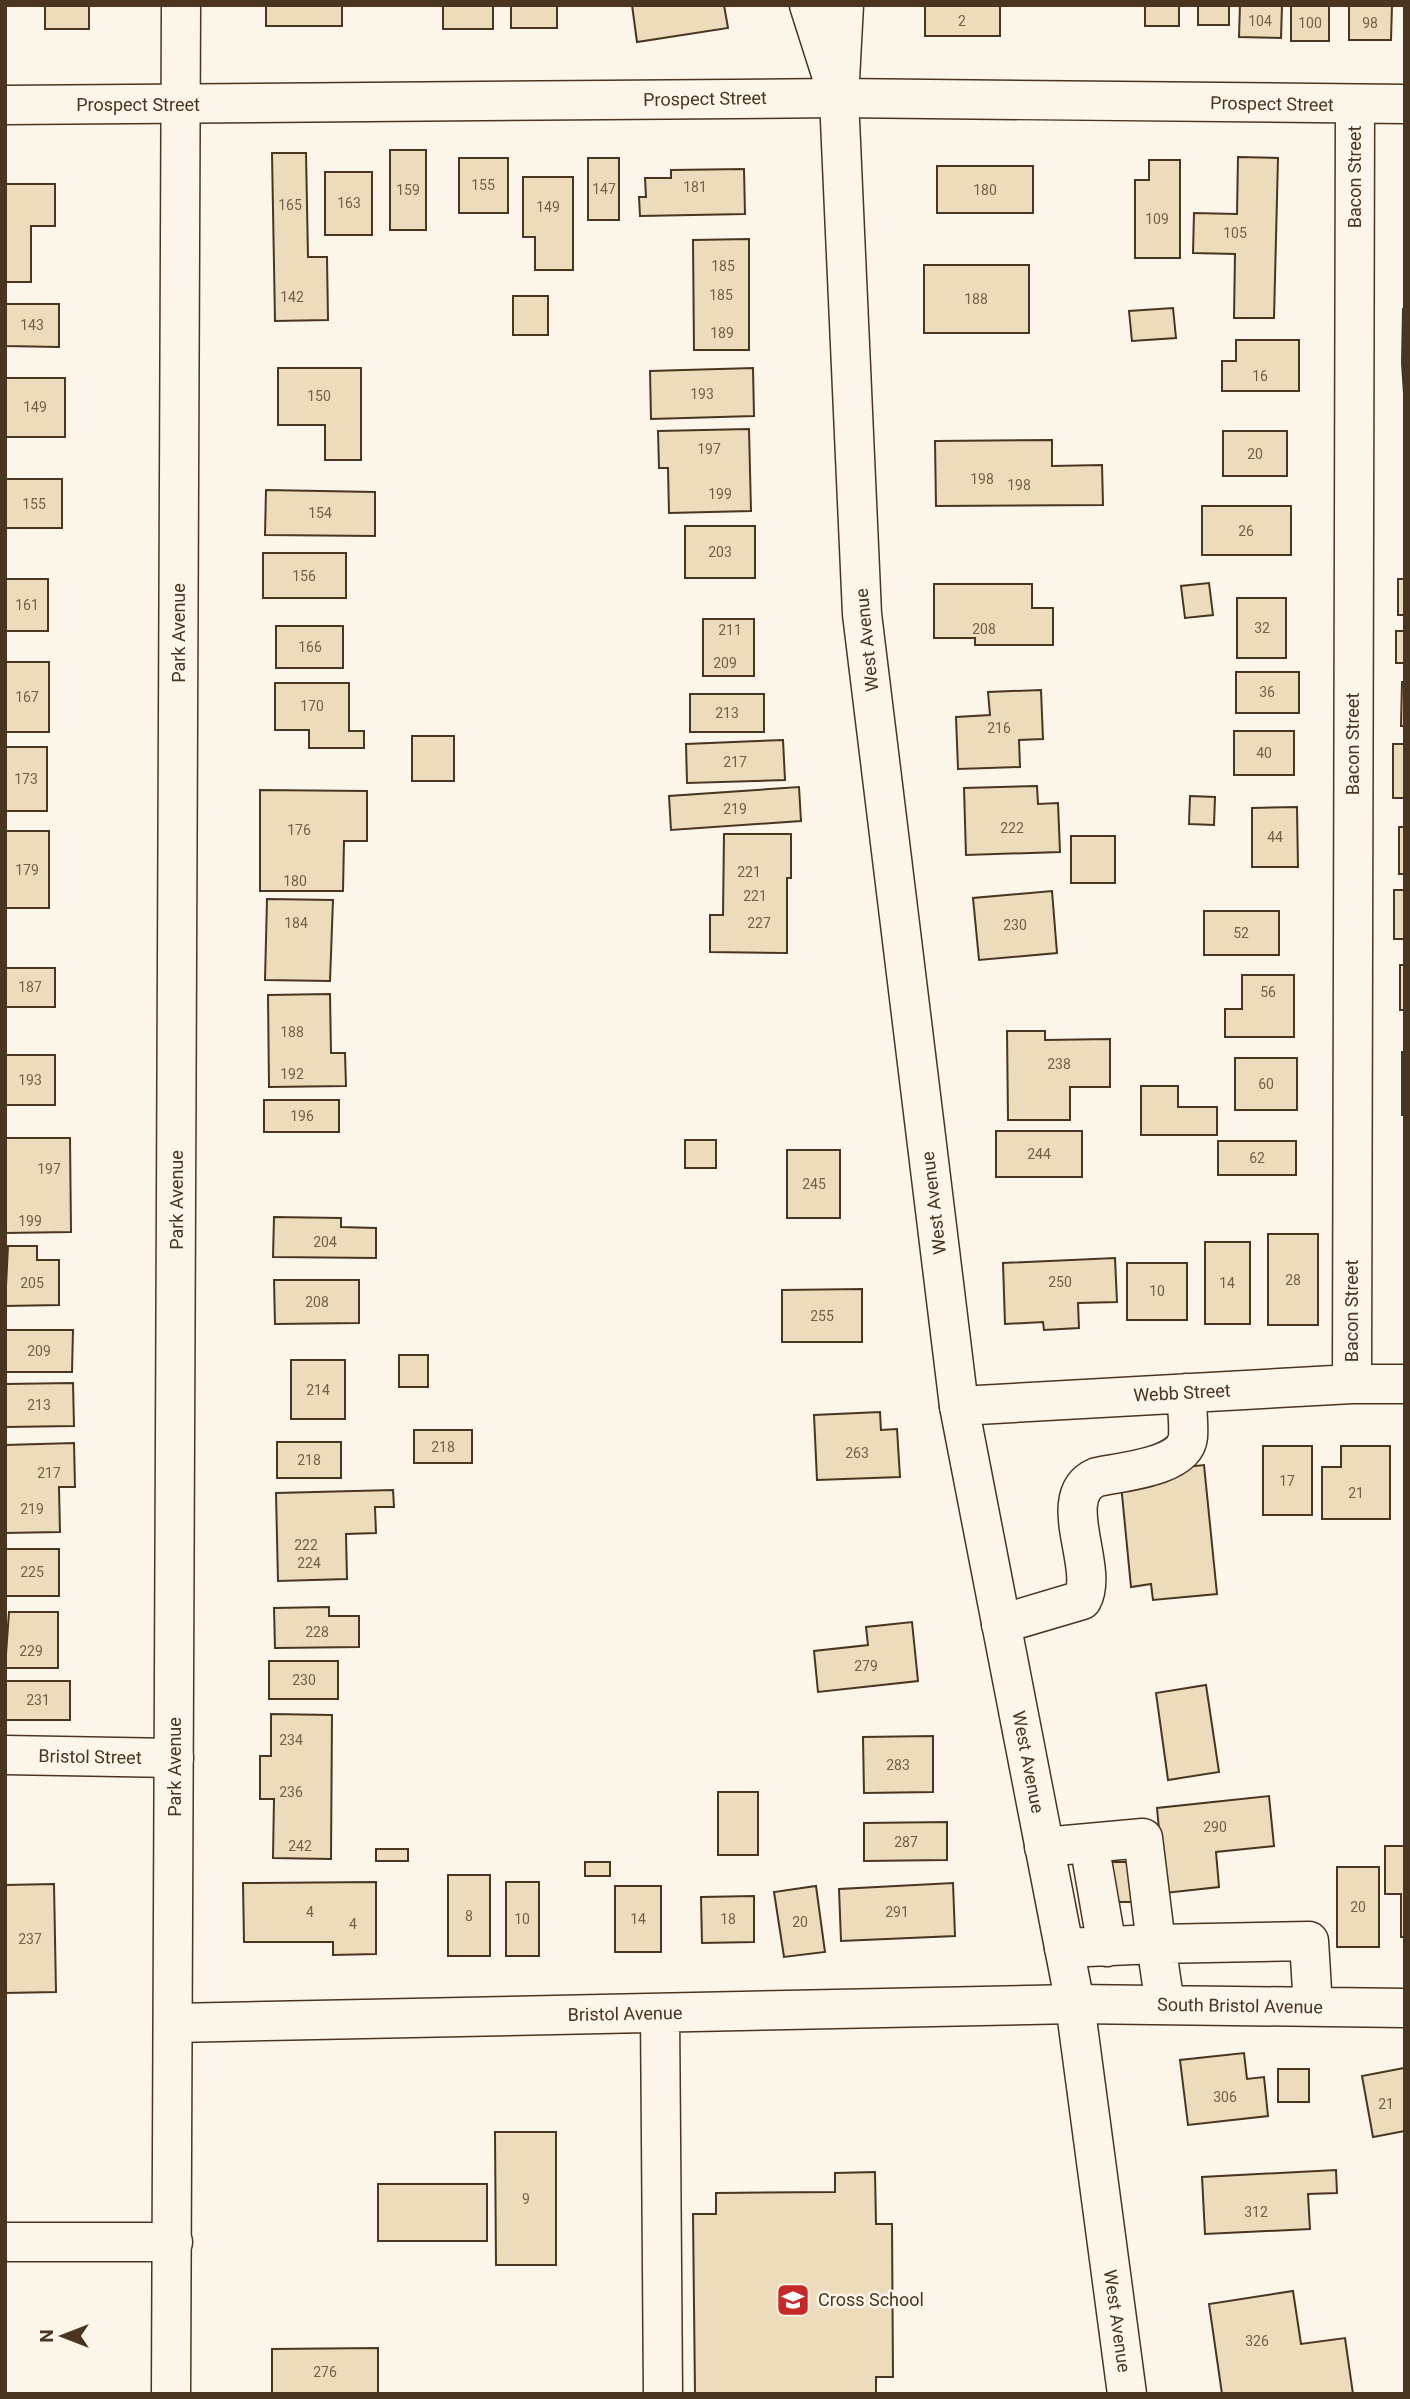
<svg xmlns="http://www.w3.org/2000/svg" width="1410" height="2399" font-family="Roboto,sans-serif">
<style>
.building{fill:#ecdcbc;stroke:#4a3520;stroke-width:2}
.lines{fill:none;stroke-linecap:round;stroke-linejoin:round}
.minor-casing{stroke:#4a3520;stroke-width:41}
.major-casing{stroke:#4a3520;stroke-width:41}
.highway-casing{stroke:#4a3520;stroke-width:41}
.minor{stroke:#fbf6e9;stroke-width:38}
.major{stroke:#fbf6e9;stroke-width:38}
.highway{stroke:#fbf6e9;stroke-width:38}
.labels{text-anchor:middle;stroke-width:5;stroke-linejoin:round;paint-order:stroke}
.number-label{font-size:14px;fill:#725f47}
.street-label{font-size:18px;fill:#4a3520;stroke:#fbf6e9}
.poi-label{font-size:18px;fill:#4a3520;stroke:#fbf6e9;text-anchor:start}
</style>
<rect width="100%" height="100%" fill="#fbf6e9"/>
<path class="building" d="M45,5H89V29H45Z
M266,5H342V26H266Z
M443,5H493V29H443Z
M511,5H557V28H511Z
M632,5H724L728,28L637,42Z
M925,5H1000V36H925Z
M1145,5H1179V26H1145Z
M1198,5H1229V25H1198Z
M1240,5H1282L1281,38L1239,37Z
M1291,5H1329V41H1291Z
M1349,5H1392L1391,40H1349Z
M390,150H426V230H390Z
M272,153H306L308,257H327L328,320L275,321Z
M1238,157L1278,158L1274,318H1234L1235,254L1193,253L1194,213L1237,214Z
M459,158H508V213H459Z
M588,158H619V220H588Z
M1149,160H1180V258H1135V180H1149Z
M937,166H1033V213H937Z
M744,169L745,214L640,216L639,197H646L645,178H671V170Z
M325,172H372V235H325Z
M523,177H573V270H535V237H523Z
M5,184H55V226H31V282H5Z
M749,239V350H694L693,240Z
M924,265H1029V333H924Z
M513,296H548V335H513Z
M5,304H59V347L5,346Z
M1173,308L1176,338L1132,341L1129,311Z
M1403,309H1405V410L1402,363Z
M1236,340H1299V391H1222V361H1236Z
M278,368H361V460H325V425H278Z
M753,368L754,416L651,419L650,371Z
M5,378H65V437H5Z
M749,429L751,511L669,513L668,468H659L658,431Z
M1223,431H1287V476H1223Z
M1052,440V466L1102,465L1103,505L936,506L935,441Z
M5,479H62V528H5Z
M266,490L375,492V536L265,535Z
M1202,506H1291V555H1202Z
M685,526H755V578H685Z
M263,553H346V598H263Z
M5,579H48V631H5Z
M1398,579H1405V615H1398Z
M1209,583L1213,615L1185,618L1181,586Z
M934,584H1032V608H1053V645H975V638H934Z
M1237,598H1286V658H1237Z
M703,619H754V676H703Z
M276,626H343V668H276Z
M1396,631H1405V663H1396Z
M5,662H49V732H5Z
M1236,672H1299V713H1236Z
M1402,682H1405V726H1401Z
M275,683H349V731H364V748H309V730H275Z
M1041,690L1043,739L1019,740L1020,767L958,769L956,717L990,715L988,692Z
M690,694H764V732H690Z
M1234,731H1294V775H1234Z
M412,736H454V781H412Z
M783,740L785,780L687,783L686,744Z
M1393,744H1405V798H1393Z
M5,747H47V811H5Z
M1037,786L1038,804L1058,803L1060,852L966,855L964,788Z
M799,787L801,821L671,830L669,796Z
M260,790L367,791V841H344L343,891H260Z
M1190,796L1215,797L1214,825L1189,824Z
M1297,807L1298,867H1252V808Z
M1399,827H1405V874H1399Z
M5,831H49V908H5Z
M724,834H791V878H787V953L710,952V915H723Z
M1071,836H1115V883H1071Z
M1394,890H1405V939H1394Z
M1052,891L1057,953L979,960L973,898Z
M267,899L333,900L330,981L265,980Z
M1204,911H1279V955H1204Z
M1400,965H1405V1010H1400Z
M5,968H55V1007H5Z
M1242,975H1294V1037H1225V1009H1242Z
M330,994L331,1053H345L346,1086L269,1087L268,995Z
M1007,1031H1045V1040L1110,1039V1087H1070V1120H1008Z
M1402,1052H1405V1115H1402Z
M5,1055H55V1105H5Z
M1235,1058H1297V1110H1235Z
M1141,1086H1178V1107H1217V1135H1141Z
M264,1100H339V1132H264Z
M996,1131H1082V1177H996Z
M5,1138H70L71,1232L5,1233Z
M685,1140H716V1168H685Z
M1218,1141H1296V1175H1218Z
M787,1150H840V1218H787Z
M274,1217L341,1218V1227L376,1228V1258L273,1257Z
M1268,1234H1318V1325H1268Z
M1205,1242H1250V1324H1205Z
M8,1246H37V1260H59V1305L5,1306Z
M1115,1258L1117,1302L1078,1303L1079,1328L1044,1330L1043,1322L1005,1324L1003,1263Z
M1127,1263H1187V1320H1127Z
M274,1280H359V1323L275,1324Z
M862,1289V1342H782V1290Z
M5,1330H73L72,1372H5Z
M399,1355H428V1387H399Z
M291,1360H345V1419H291Z
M73,1383L74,1426L5,1427V1384Z
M880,1412L881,1430L897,1429L900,1477L817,1480L814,1415Z
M414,1430H472V1463H414Z
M277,1442H341V1478H277Z
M74,1443L75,1487H59L60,1532L5,1533V1445Z
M1263,1446H1312V1515H1263Z
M1341,1446H1390V1519H1322V1467H1341Z
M1204,1465L1217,1594L1153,1600L1151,1584L1131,1587L1120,1474Z
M393,1490L394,1507H375L376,1533L346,1534L347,1579L278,1581L276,1493Z
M5,1549H59V1596H5Z
M329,1607V1616H359V1647L275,1648L274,1608Z
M9,1612H58V1668H5Z
M912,1622L918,1681L818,1692L814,1651L868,1645L866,1627Z
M269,1661H338V1699H269Z
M5,1681H70V1720H5Z
M1206,1685L1219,1772L1168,1780L1156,1693Z
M271,1714L332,1715L331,1859L273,1858L274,1799H260V1756H271Z
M933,1736V1792L864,1793L863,1737Z
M718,1792H758V1855H718Z
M1269,1796L1274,1846L1216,1852L1219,1887L1165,1893L1157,1808Z
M947,1822V1860L864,1861V1823Z
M1385,1846H1405V1937H1401V1894H1385Z
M376,1849H408V1861H376Z
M585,1862H610V1876H585Z
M1102,1862H1139V1902H1102Z
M1337,1867H1379V1947H1337Z
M448,1875H490V1956H448Z
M376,1882V1954L333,1955V1942H244L243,1883Z
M506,1882H539V1956H506Z
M953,1883L955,1936L841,1941L839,1889Z
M54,1884L56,1992L5,1993V1885Z
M615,1886H661V1952H615Z
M816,1886L825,1952L784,1957L774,1892Z
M754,1896V1942L702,1943L701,1897Z
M1244,2053L1247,2079L1264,2077L1268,2116L1188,2125L1180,2060Z
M1404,2068L1405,2131L1373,2137L1362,2076Z
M1278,2069H1309V2102H1278Z
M495,2132H556V2265H496Z
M1336,2170L1337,2193L1308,2194L1310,2229L1205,2234L1202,2177Z
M875,2172L876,2224H892L893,2377H876V2394H695L693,2214H716V2193L835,2192V2173Z
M378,2184H487V2241H378Z
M1293,2291L1301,2344L1345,2338L1353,2394H1222L1209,2304Z
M378,2348V2394H272V2349Z"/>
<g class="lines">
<defs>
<path id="minor" d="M5,105L839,98L1405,104
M1352,1384L1355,105
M959,1406L1352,1384H1405
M1001,1624L1082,1600C1100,1567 1053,1496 1097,1477C1121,1472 1185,1467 1188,1437C1189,1423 1187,1407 1186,1393
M5,1755L174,1758
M1089,1843L1107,1947
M1044,1847L1143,1838L1156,1944L1064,1948
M1165,2005L1156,1944L1309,1941L1313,2007
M660,2013L663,2394
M174,2023L1075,2004L1405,2008
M5,2242H173"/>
<path id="major" d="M809,5L838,96
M171,2394L181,5"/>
<path id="highway" d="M844,5L839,98L862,614L959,1406L1075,2004L1127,2394"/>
</defs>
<use href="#minor" class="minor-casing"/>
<use href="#major" class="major-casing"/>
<use href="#highway" class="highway-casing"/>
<use href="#minor" class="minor"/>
<use href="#major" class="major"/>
<use href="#highway" class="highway"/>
</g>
<defs>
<symbol id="school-square" viewBox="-11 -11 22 22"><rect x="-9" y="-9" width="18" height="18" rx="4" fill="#c62828" stroke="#fbf6e9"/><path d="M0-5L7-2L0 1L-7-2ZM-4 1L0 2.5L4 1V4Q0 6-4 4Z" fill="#fff"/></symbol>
</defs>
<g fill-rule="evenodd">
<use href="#school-square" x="774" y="2281" width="38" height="38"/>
</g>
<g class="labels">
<g class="number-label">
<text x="962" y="26">2</text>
<text x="1260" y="26">104</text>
<text x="1310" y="28">100</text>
<text x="1370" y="28">98</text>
<text x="483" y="190">155</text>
<text x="695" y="192">181</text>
<text x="604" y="194">147</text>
<text x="408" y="195">159</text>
<text x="985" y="195">180</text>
<text x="349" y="208">163</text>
<text x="290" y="210">165</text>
<text x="548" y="212">149</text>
<text x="1157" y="224">109</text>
<text x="1235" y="238">105</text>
<text x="723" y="271">185</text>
<text x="721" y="300">185</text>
<text x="292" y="302">142</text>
<text x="976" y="304">188</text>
<text x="32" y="330">143</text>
<text x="722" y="338">189</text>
<text x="1260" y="381">16</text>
<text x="702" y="399">193</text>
<text x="319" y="401">150</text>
<text x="35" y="412">149</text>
<text x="709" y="454">197</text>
<text x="1255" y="459">20</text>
<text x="982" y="484">198</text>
<text x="1019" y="490">198</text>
<text x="720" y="499">199</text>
<text x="34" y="509">155</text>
<text x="320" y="518">154</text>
<text x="1246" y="536">26</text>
<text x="720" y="557">203</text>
<text x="304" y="581">156</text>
<text x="27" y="610">161</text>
<text x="1262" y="633">32</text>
<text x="984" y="634">208</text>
<text x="730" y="635">211</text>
<text x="310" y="652">166</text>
<text x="725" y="668">209</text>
<text x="1267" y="697">36</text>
<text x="27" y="702">167</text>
<text x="312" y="711">170</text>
<text x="727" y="718">213</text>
<text x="999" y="733">216</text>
<text x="1264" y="758">40</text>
<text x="735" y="767">217</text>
<text x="26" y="784">173</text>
<text x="735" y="814">219</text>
<text x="1012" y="833">222</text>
<text x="299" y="835">176</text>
<text x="1275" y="842">44</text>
<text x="27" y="875">179</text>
<text x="749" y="877">221</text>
<text x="295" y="886">180</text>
<text x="755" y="901">221</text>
<text x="296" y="928">184</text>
<text x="759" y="928">227</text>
<text x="1015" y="930">230</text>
<text x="1241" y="938">52</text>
<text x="30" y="992">187</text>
<text x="1268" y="997">56</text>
<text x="292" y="1037">188</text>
<text x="1059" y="1069">238</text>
<text x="292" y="1079">192</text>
<text x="30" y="1085">193</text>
<text x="1266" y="1089">60</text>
<text x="302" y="1121">196</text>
<text x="1039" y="1159">244</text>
<text x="1257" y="1163">62</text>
<text x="49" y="1174">197</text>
<text x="814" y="1189">245</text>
<text x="30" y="1226">199</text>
<text x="325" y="1247">204</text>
<text x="1293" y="1285">28</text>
<text x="1060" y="1287">250</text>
<text x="32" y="1288">205</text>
<text x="1227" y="1288">14</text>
<text x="1157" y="1296">10</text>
<text x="317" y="1307">208</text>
<text x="822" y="1321">255</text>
<text x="39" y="1356">209</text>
<text x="318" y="1395">214</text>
<text x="39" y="1410">213</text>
<text x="443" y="1452">218</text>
<text x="857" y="1458">263</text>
<text x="309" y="1465">218</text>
<text x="49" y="1478">217</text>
<text x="1287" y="1486">17</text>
<text x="1356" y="1498">21</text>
<text x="32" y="1514">219</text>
<text x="306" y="1550">222</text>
<text x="309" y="1568">224</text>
<text x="32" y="1577">225</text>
<text x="317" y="1637">228</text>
<text x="31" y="1656">229</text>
<text x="866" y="1671">279</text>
<text x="304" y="1685">230</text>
<text x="38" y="1705">231</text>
<text x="291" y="1745">234</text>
<text x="898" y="1770">283</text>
<text x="291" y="1797">236</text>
<text x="1215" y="1832">290</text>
<text x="906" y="1847">287</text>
<text x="300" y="1851">242</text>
<text x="1358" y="1912">20</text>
<text x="310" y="1917">4</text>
<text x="897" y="1917">291</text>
<text x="469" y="1921">8</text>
<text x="522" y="1924">10</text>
<text x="638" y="1924">14</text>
<text x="728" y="1924">18</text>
<text x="800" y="1927">20</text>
<text x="353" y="1929">4</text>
<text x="30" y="1944">237</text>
<text x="1225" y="2102">306</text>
<text x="1386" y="2109">21</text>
<text x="526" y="2204">9</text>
<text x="1256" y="2217">312</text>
<text x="1257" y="2346">326</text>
<text x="325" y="2377">276</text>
</g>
<g class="street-label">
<text transform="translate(705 99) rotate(-1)" y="6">Prospect Street</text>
<text transform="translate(1272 104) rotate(1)" y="6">Prospect Street</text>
<text x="138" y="111">Prospect Street</text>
<text transform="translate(1355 177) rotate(-90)" y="6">Bacon Street</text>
<text transform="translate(179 633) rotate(-90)" y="6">Park Avenue</text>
<text transform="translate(867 640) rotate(-96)" y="6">West Avenue</text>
<text transform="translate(1353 744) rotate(-90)" y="6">Bacon Street</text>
<text transform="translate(177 1200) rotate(-90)" y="6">Park Avenue</text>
<text transform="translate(934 1203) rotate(-97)" y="6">West Avenue</text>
<text transform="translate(1352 1311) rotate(-90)" y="6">Bacon Street</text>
<text transform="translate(1182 1393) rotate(-3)" y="6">Webb Street</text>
<text transform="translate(90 1757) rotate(1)" y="6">Bristol Street</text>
<text transform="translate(1028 1762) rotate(79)" y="6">West Avenue</text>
<text transform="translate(175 1767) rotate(-90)" y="6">Park Avenue</text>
<text transform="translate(1240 2006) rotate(1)" y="6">South Bristol Avenue</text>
<text transform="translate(625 2014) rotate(-1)" y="6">Bristol Avenue</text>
<text transform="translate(1117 2321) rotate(82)" y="6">West Avenue</text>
</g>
<g class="poi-label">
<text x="818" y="2306">Cross School</text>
</g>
</g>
<rect width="1410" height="2399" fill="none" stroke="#4a3520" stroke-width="14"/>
<g transform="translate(63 2336) rotate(270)" stroke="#fbf6e9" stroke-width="5" paint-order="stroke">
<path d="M0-5L12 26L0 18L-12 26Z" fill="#4a3520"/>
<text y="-10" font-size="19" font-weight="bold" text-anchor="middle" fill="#4a3520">N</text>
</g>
</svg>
